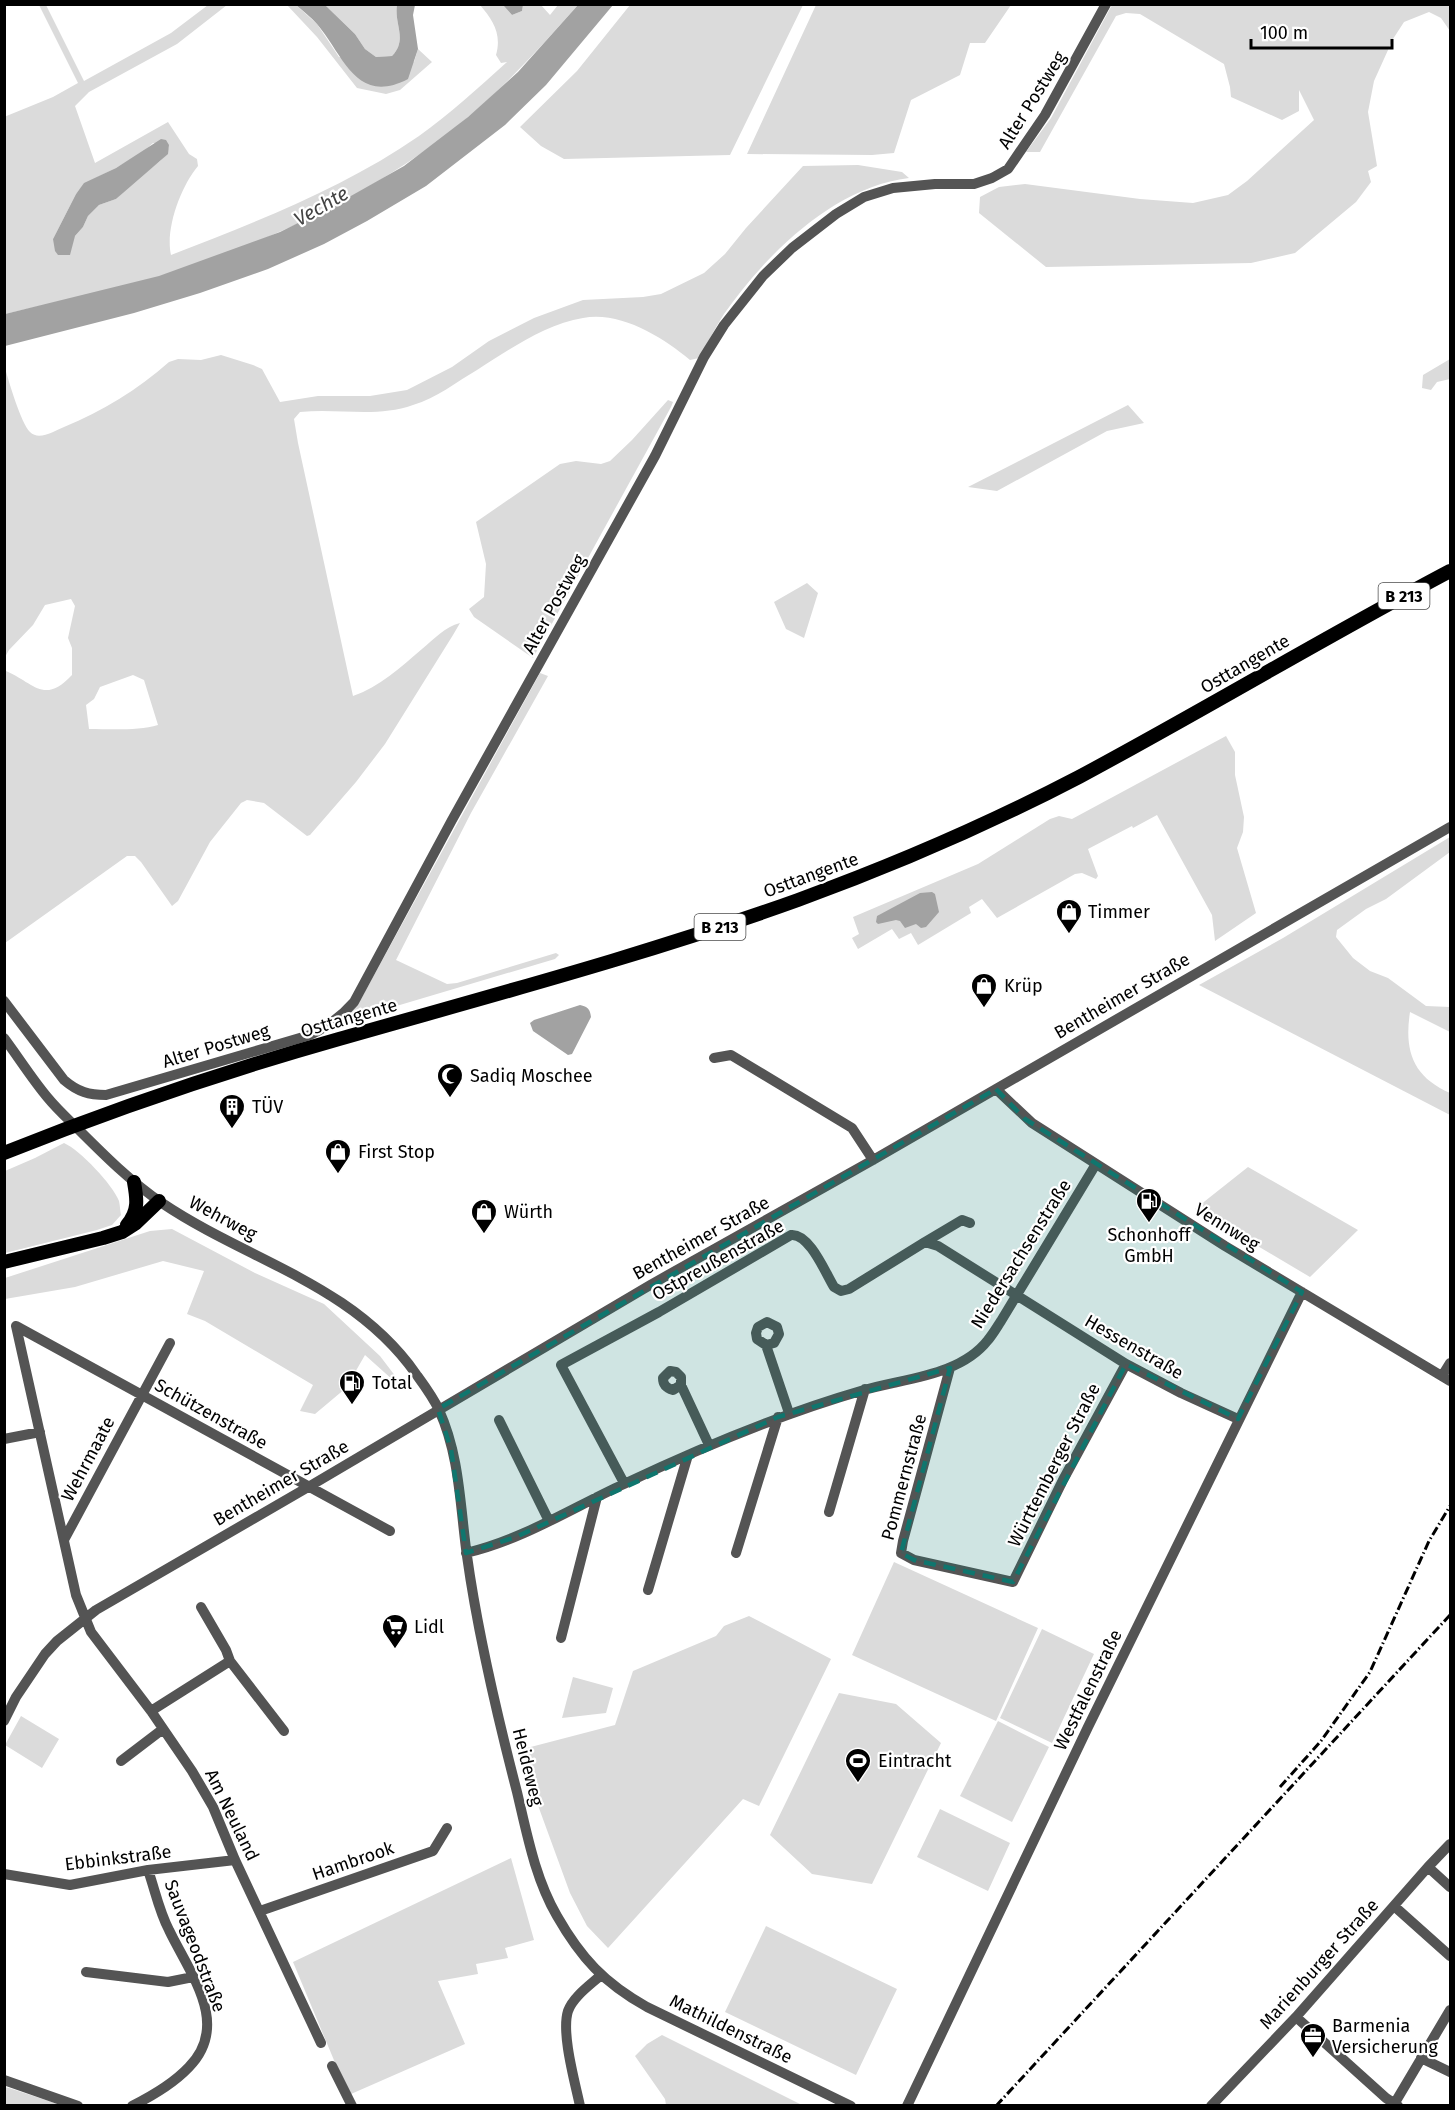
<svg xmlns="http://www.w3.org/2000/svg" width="1455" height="2110" font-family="'Fira Sans',sans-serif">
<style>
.green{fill:#dbdbdb;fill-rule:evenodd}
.water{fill:#a2a2a2}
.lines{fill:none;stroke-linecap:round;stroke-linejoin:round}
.minor{stroke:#545454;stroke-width:10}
.major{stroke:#000;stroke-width:14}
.rail{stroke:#000;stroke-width:3;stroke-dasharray:9 3 1.5 3;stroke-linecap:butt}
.marked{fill:#0f766e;fill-opacity:0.2;stroke:#0f766e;stroke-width:4.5;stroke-dasharray:12 8;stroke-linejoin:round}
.labels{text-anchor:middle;stroke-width:4.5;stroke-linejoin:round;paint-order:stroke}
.shield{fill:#fff;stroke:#4c4c4c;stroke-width:1.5}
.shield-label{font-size:16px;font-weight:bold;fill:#000}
.street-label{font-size:18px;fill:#000;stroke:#fff}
.poi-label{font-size:18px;fill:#000;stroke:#fff;text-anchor:start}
.water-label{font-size:20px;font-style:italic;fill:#434343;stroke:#fff}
</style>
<rect width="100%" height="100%" fill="#fff"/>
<path class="green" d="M39,5H46L84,81L171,33L208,5H227L177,44L89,92L75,106L95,163L168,122L189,154L197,159L198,166C181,186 165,229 171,255C256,222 344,188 419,136C450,114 478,88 507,62L501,63L496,55C502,34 493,20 480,5H475H503L512,15L522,11L523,5H541L550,15L558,5H578C543,44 508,84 467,118C378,193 269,242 159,277C108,292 56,302 5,314L4,117L53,97L78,83ZM153,143L169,145L167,154L160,161L130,185L116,199L99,205L88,216L83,227L75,236L53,239L76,194L84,184L116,168L143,152Z
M287,5H296L317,24L339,57L414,62L418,49L432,62L400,90L386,94L357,88L317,37Z
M325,5H397C394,25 408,39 392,56L376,57L365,49L355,34Z
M630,5H803L730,155L564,159L541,146L520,127L577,71Z
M816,5V4L1011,5L985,43H970L960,75L911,100L894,153L872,155L747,154Z
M1112,5H1450V31L1441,18L1429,12L1404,22L1393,39L1374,81L1368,112L1377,166L1368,171L1371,182L1356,202L1295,253L1251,263L1046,267L979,213L980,197L999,187L1025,184L1140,199L1193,203L1228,195L1247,181L1314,120L1299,90V111L1282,120L1231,97L1230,87L1224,64L1140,14L1126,13L1116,16L1040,152H1026L1051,118Z
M858,165L902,172L909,178C834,187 766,254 724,314C715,328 707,344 699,358L690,360C662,337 621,311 583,318C545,324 509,350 477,370C456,382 437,398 413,405C377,418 338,408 300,412L294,419L298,443L353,696C379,687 401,667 422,649C434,639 445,627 460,623L453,635L385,744L356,782L310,835L307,836L264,803L247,800L241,803L210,842L178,901L172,906L141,862L135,856H127L5,943L4,665L6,671C34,683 44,705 72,675V648L68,638L75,606L71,599L45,605L33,625L9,650L5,657V368C9,382 21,423 30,432C39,441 54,431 64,427C103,411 137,390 169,362L178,359L201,360L221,355L253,365L262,369L280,402L318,396H370L407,390L452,367L489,341L534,318L583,300L643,297L661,294L704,273L725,254L746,228L803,166ZM133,675L144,680L158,725C138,731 109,729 89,729L86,705L94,699L100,687Z
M1450,359V379L1437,382L1431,390L1422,388L1423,375Z
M668,400L673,402L671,407L533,658L474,617L469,609L484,597L486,564L476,522L560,464L576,461L601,464L610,461L632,440Z
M1128,405L1144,423L1107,431L997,491L968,487Z
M807,583L818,593L804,638L786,629L774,602Z
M540,673L548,676L471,813L396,960L447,984L457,983L556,953L559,955L555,959L346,1021L361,999Z
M1226,736L1235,752V775L1244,817L1243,832L1237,848L1256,913L1215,941L1212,915L1157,815L1133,828L1132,826L1088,849L1098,876L1096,879L1082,873L1075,874L997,918L982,899L969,907L971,913L918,945L911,933L899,939L892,929L858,949L852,938L859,934L853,917L978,864L1050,819L1059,816L1072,819Z
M1450,837V852L1386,899L1366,909L1337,930L1336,937L1353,958L1370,971L1388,978L1426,1006L1450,1007V1032L1410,1012C1404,1051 1413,1077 1450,1093V1115L1199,985L1283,938Z
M64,1143C80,1150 113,1185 119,1201C120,1205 120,1211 121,1215L112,1225L97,1230L5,1253V1171L35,1158Z
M1248,1167L1358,1230L1310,1277L1195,1209Z
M172,1229L255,1273L324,1304L380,1356L396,1377L394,1381L365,1355L346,1388L315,1414L300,1411L313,1385L205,1321L187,1314L204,1271L163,1261L75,1287L5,1299V1278L150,1231Z
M894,1562L1038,1628L996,1721L852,1655Z
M749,1616L831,1659L759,1806L743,1799L608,1948L587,1926L570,1893L532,1789L523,1749L615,1725L633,1671L716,1636L724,1626Z
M1042,1629L1094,1654L1052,1743L1000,1718Z
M573,1677L613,1688L606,1713L562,1718Z
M839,1693L896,1704L941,1743L872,1884L812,1874L770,1835Z
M21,1716L59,1739L42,1768L5,1745Z
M998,1721L1049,1747L1012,1822L960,1796Z
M940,1809L1010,1843L988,1891L917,1857Z
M511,1858L534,1940L505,1948L508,1958L476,1964L478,1974L438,1981L465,2044L351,2094L336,2065L293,1962Z
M766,1926L897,1989L856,2075L725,2012Z
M662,2035L800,2104V2105H666L665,2099L635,2056L647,2044Z
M4,2087L9,2088L61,2105H5Z"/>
<path class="water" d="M296,5H325L355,34L365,49L376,57L392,56C408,39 394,25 397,5H415L413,15L418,49L408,79C356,106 344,56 317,24C311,17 303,11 296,5Z
M503,5H523L522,11L512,15Z
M578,5H613L546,85L505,125L426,186L367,221L324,244L268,269L200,293L134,313L5,346V314L159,276L280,232L342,201L404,166L468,117L518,72Z
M161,139L166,140L169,145L168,154L116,199L99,205L88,216L83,227L75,236L70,255H58L55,251L53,239L76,194L84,183L116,168Z
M932,892L935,894L939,912L926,927L921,928L916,924L905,928L900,921L896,920L878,924L876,922L877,916L920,893Z
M580,1005C588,1007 590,1009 591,1017L572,1054L568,1055L533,1031L530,1023L534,1020Z"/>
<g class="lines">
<path class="minor" d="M4,1001L64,1080C78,1092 89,1095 106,1095L310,1035C327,1027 341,1017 354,1002L452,820L655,456L704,357L724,325L763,276L792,248L836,214L864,197L893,188L935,184H974L992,178L1008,169L1045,115L1106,4
M4,1038C19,1058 32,1079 48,1098C57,1109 68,1119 78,1129C104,1155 131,1182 162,1203C248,1261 353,1284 416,1374C424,1385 433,1397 439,1410C460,1456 460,1507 467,1556C478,1635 497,1715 517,1792C527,1834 535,1878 557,1916C581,1958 604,1983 647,2007L851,2106
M714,1058L731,1055L852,1128L873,1160
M996,1089L1032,1123L1225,1246L1450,1381
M925,1242L962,1220L970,1223
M16,1326L76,1595L91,1632L151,1711L192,1771L213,1807L235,1860L321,2043
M16,1326L390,1531
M766,1345L774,1343L779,1334L777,1327L767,1322L758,1327L756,1333L757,1339L766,1345L789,1413
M950,1368L903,1541L901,1553L914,1560L1013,1582L1063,1480L1126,1364
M1442,1376L1450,1363
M681,1385L673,1390C666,1388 663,1385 663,1378L670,1371L676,1372L681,1377V1385L709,1445
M499,1420L549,1521
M4,1439L40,1432
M624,1483L561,1365L659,1312L791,1235C809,1233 825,1272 834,1287L841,1291L849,1289L925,1242L938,1246L1126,1364L1181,1393L1238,1419
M829,1512L865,1389
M64,1540L170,1343
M466,1553C522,1540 572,1508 624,1484C702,1447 781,1414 864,1390C905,1378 960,1376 988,1340C993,1334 997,1327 1001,1321L1096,1164
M736,1553L778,1417
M648,1590L688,1455
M201,1607L226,1650L230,1661
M561,1638L597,1497
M151,1711L230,1661L284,1731
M4,1721L16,1697L45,1654L57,1641L96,1610L310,1486L652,1284L873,1160L1450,827
M121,1761L163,1729
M1428,1867L1450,1887
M4,1874L70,1885L148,1870L235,1860
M1394,1906L1450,1956
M260,1911L433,1851L447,1828
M86,1972L168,1982L193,1977
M1296,2017L1386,2098L1398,2106
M1421,2058L1450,2072
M332,2066L352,2106
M4,2080L78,2106
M132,2106C152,2096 173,2084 189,2067C231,2024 190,1974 169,1930C159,1911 155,1890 148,1870
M580,2106C575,2082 561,2033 568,2011C573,1997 590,1985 600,1976
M907,2106L1088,1727L1302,1292
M1211,2106L1296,2017L1428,1867L1450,1844
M1393,2106L1450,2010"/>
<path class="major" d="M4,1153C114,1109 226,1071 339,1039C493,995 648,954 798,900C894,865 989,824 1079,777C1204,710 1325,637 1450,571
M127,1225C139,1211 137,1199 134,1182
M4,1262L103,1238L122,1232L136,1223L159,1201"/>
<path class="rail" d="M1280,1787L1321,1741L1370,1672L1429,1541L1450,1506
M996,2106L1450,1615"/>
</g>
<path class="marked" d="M996,1089L1025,1119L1302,1292L1238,1419L1126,1364L1013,1582L914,1560L901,1553L950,1368L778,1417L516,1537L466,1553L451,1449L438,1409Z"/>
<defs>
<symbol id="shop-pin" viewBox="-11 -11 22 30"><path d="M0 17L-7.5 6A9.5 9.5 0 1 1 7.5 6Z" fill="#000" stroke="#fff"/><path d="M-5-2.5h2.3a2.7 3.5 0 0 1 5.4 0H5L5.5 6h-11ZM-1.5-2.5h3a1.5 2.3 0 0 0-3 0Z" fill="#fff"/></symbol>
<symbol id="mosque-pin" viewBox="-11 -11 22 30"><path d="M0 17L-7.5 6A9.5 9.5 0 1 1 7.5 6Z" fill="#000" stroke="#fff"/><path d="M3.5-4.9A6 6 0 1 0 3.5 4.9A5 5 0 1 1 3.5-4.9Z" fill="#fff"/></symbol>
<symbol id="building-pin" viewBox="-11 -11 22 30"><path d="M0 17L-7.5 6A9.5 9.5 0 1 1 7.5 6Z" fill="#000" stroke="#fff"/><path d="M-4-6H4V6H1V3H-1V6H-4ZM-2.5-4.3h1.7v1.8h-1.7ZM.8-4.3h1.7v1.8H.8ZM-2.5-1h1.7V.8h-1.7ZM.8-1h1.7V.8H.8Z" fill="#fff"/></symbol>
<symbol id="fuel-pin" viewBox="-11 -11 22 30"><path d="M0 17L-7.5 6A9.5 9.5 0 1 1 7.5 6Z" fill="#000" stroke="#fff"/><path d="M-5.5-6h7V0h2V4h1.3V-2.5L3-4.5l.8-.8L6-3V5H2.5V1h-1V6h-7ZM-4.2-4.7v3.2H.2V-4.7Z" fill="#fff"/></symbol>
<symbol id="supermarket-pin" viewBox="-11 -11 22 30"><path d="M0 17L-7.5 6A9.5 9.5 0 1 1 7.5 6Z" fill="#000" stroke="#fff"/><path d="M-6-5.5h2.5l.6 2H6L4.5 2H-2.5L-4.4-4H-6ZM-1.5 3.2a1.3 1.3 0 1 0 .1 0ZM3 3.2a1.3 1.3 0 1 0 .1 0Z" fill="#fff"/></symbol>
<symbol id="stadium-pin" viewBox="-11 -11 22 30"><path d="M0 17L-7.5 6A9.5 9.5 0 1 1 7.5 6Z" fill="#000" stroke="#fff"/><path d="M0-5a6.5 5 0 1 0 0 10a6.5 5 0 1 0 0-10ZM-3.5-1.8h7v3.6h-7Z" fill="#fff"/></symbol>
<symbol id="office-pin" viewBox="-11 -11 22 30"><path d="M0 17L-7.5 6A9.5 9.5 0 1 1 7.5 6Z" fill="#000" stroke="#fff"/><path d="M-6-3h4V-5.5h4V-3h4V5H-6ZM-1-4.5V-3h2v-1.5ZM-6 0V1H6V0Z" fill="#fff"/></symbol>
</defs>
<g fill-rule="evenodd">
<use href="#shop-pin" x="1054" y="897" width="30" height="40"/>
<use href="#shop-pin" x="969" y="971" width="30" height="40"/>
<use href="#mosque-pin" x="435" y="1061" width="30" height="40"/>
<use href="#building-pin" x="217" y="1092" width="30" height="40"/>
<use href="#shop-pin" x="323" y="1137" width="30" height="40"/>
<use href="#fuel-pin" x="1134" y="1186" width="30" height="40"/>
<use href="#shop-pin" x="469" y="1197" width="30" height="40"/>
<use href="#fuel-pin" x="337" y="1368" width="30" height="40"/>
<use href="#supermarket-pin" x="380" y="1612" width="30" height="40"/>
<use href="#stadium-pin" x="843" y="1746" width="30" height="40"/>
<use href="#office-pin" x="1298" y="2021" width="30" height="40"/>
</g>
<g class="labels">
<g class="shield">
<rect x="1378.5" y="583" width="51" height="26" rx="4.5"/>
<rect x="694.5" y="914" width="51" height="26" rx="4.5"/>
</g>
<g class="shield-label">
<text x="1404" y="602">B 213</text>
<text x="720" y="933">B 213</text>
</g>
<g class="street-label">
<text transform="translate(1032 100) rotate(-58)" y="6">Alter Postweg</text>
<text transform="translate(554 604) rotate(-61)" y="6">Alter Postweg</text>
<text transform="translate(1245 664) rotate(-30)" y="6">Osttangente</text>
<text transform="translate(811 875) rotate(-20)" y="6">Osttangente</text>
<text transform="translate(1122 996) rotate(-30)" y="6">Bentheimer Straße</text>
<text transform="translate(349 1018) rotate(-16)" y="6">Osttangente</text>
<text transform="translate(216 1046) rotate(-17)" y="6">Alter Postweg</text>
<text transform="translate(223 1218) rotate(28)" y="6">Wehrweg</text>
<text transform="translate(1227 1227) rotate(32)" y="6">Vennweg</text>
<text transform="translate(701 1238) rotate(-29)" y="6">Bentheimer Straße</text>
<text transform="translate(1021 1254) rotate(-58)" y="6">Niedersachsenstraße</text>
<text transform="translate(718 1260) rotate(-29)" y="6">Ostpreußenstraße</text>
<text transform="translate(1134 1347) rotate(30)" y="6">Hessenstraße</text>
<text transform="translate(211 1414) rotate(29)" y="6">Schützenstraße</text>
<text transform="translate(88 1459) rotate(-62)" y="6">Wehrmaate</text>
<text transform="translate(1054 1465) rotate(-63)" y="6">Württemberger Straße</text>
<text transform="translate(904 1477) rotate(-75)" y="6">Pommernstraße</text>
<text transform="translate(281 1483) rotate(-30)" y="6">Bentheimer Straße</text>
<text transform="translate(1088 1690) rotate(-64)" y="6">Westfalenstraße</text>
<text transform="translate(528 1767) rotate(76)" y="6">Heideweg</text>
<text transform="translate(232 1815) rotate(64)" y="6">Am Neuland</text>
<text transform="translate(118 1858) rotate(-7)" y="6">Ebbinkstraße</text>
<text transform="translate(353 1861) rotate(-19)" y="6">Hambrook</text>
<text transform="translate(195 1946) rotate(69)" y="6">Sauvageodstraße</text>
<text transform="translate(1319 1964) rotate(-48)" y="6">Marienburger Straße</text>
<text transform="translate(731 2029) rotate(26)" y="6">Mathildenstraße</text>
</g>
<g class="poi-label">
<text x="1088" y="918">Timmer</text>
<text x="1004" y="992">Krüp</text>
<text x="470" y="1082">Sadiq Moschee</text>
<text x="252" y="1113">TÜV</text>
<text x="358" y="1158">First Stop</text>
<text x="504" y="1218">Würth</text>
<text x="1149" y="1241" text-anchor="middle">Schonhoff<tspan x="1149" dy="21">GmbH</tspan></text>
<text x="372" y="1389">Total</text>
<text x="414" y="1633">Lidl</text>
<text x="878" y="1767">Eintracht</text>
<text x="1332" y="2032">Barmenia<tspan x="1332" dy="21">Versicherung</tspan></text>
</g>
<g class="water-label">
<text transform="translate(321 206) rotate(-30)" y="7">Vechte</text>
</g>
</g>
<rect width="1455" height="2110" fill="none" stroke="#000000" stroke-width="12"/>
<path d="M1251 39v9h141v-9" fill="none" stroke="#000000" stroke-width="3"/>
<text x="1260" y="39" font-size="18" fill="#000000" stroke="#ffffff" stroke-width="4.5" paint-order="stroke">100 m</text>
</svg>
